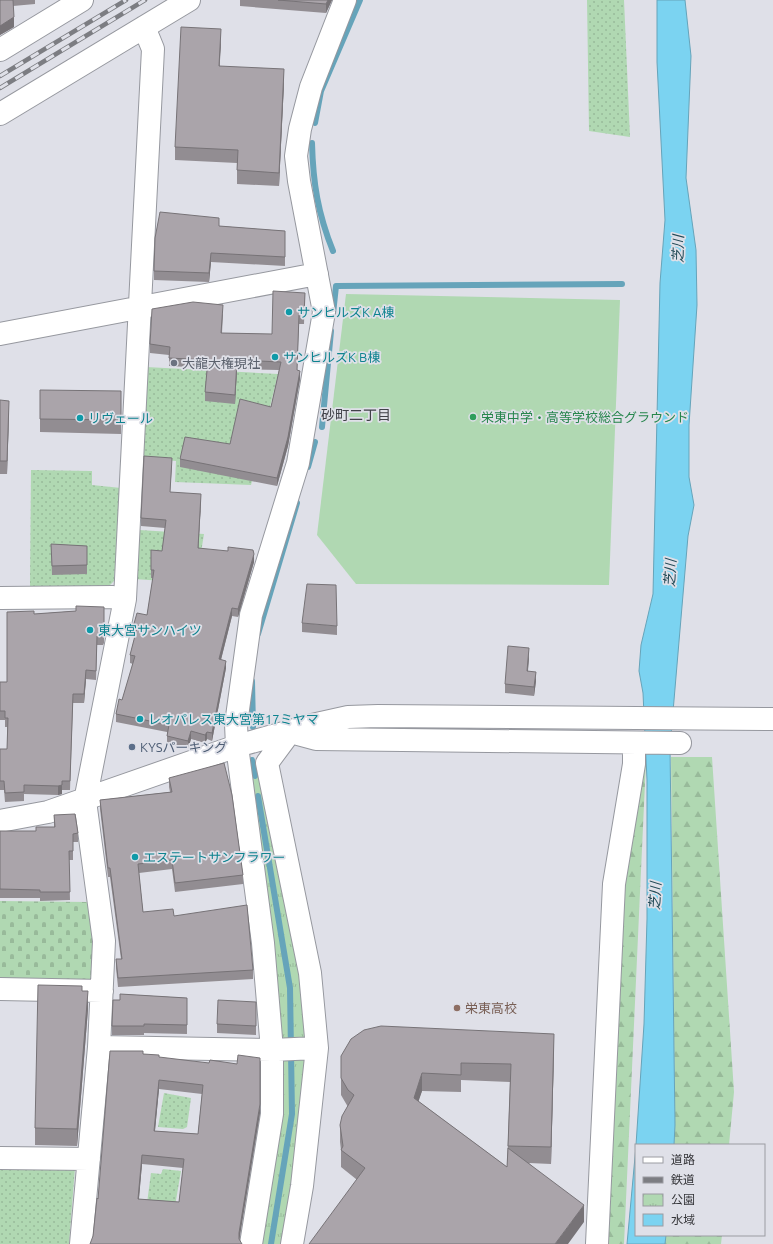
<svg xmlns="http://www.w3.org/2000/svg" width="773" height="1244" font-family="Ubuntu,'Noto Sans JP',sans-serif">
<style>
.grass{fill:url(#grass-dots)}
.forest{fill:url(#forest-firs)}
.cemetery{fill:url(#cemetery-stones)}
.park{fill:url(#park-tufts)}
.pitch{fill:#b0d8b2}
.water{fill:#7bd3f1;stroke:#66a4ba}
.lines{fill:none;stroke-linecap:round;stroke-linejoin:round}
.stream{stroke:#66a4ba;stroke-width:6}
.minor-casing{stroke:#96989f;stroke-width:24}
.minor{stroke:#fff;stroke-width:22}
.rail-casing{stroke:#7c7d82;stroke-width:4.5}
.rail{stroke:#dfe0e8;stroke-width:3;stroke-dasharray:9;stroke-linecap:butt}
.wall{fill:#928d92;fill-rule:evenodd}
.shaded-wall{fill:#777377}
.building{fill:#aaa4aa;stroke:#777377;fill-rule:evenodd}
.culture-dot{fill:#0f9aa8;stroke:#dfe0e8;stroke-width:1.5}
.worship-dot{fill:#6b7280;stroke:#dfe0e8;stroke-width:1.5}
.leisure-dot{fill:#2e9e5b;stroke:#dfe0e8;stroke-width:1.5}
.service-dot{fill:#5c6f8a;stroke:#dfe0e8;stroke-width:1.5}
.education-dot{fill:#8d6e63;stroke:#dfe0e8;stroke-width:1.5}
.labels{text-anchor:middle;stroke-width:3.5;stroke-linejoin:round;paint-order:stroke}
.culture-label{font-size:13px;fill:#0d838f;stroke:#dfe0e8;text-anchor:start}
.worship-label{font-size:13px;fill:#5b616d;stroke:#dfe0e8;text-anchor:start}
.leisure-label{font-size:13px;fill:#27864d;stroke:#dfe0e8;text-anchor:start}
.service-label{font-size:13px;fill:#4e5e75;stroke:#dfe0e8;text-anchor:start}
.education-label{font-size:13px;fill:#785e54;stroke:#dfe0e8;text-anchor:start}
.water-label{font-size:14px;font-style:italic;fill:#214956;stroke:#dfe0e8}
.neighbourhood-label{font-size:14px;fill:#404148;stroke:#dfe0e8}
</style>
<defs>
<pattern id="grass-dots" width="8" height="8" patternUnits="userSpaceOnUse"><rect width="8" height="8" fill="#b0d8b2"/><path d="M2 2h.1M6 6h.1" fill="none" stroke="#98ba9a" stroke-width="1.8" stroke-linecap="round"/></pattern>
<pattern id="forest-firs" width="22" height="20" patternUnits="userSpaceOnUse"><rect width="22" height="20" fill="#b0d8b2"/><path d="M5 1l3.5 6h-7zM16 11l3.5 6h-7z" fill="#98ba9a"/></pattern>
<pattern id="cemetery-stones" width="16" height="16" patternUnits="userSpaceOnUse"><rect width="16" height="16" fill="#b0d8b2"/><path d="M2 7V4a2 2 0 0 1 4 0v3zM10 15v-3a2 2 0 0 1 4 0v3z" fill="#98ba9a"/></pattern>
<pattern id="park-tufts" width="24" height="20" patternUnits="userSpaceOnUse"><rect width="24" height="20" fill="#b0d8b2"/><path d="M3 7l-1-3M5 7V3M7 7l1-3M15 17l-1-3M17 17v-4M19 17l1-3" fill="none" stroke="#98ba9a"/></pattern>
</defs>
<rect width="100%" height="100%" fill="#dfe0e8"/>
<path class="grass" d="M587,0H624L630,137L589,131Z
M146,367L278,374L251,485L175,482L176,461L141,458Z
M31,470L92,471V485L121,488L114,581L108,587L30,586Z
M139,530L204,534L196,583L133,579Z
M164,1093L191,1098L187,1127L183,1129L158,1127Z
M75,1168L69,1244H0V1170Z
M163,1169L181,1171L175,1206L147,1203L151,1173L161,1174Z"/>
<path class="forest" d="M671,757H712L734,1092L729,1145H674L675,1125Z
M640,760L646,761L624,1244H602L621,870Z
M666,1235H722L721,1244H665Z"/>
<path class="cemetery" d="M0,901L88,902L95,955L93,982L0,981Z"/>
<path class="park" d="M267,763L317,1048L292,1244H251L272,1114L239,768Z"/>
<path class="pitch" d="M346,294L620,300L609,585L356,584L317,535Z"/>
<path class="water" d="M657,0H685L691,56L686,178L696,250L697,305L689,425V477L694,505L688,536L670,747L675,1125L674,1145H636L644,1024L647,919V780L643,693L639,671L641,645L653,594L660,283L665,220L657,62Z
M636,1146V1235H666L665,1244H627Z"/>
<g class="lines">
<path class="stream" d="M315,123L321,91L360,0
M312,143C313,183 318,214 333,251
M333,314L336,286L622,284
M322,427L331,331
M308,467L315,442
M258,634L297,503
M252,681L253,727
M252,760L255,776
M258,796L290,988L292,1114L271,1244"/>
<defs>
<path id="minor" d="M0,50L82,0
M0,114L189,0
M0,334L317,274
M0,598L113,597L125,599
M0,821L48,812L237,746L312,725L348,717L378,716L773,719
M0,989L102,991
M99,1047L272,1050L317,1048
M0,1158L89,1159
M81,1244L99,1047L104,941L85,801L125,599L153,49L144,27
M251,1244L272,1114V1050L263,943L237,746L236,724L251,615L298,463L324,312L299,181L296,156L300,129L311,87L345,0
M292,1244L302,1186L317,1048L310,973L267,763L290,732L316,739L680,743
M597,1244L614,884L634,764V743"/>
</defs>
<use href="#minor" class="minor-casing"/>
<use href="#minor" class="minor"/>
<defs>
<path id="rail" d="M0,76L126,0
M0,88L145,0"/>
</defs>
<use href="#rail" class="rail-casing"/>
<use href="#rail" class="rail"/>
</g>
<path class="wall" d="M0,0H35V4L13,6L14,27L0,35Z
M240,0H332L326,13L240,6Z
M221,42L219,66L284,83L279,186L237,184V163L175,160V147Z
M219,226L285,231V266L211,262L209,282L154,280V271Z
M305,293L304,324H299L297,370L300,379L288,446L277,486L180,467V459L230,444L271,407L279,370L237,369L235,404L205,401V392L207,368L169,366V355L150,353V344L223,314L222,333L272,334Z
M121,391V434L40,432V419Z
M0,400L9,414L7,474H0Z
M172,466L170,492L201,502L198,549L254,562L238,617L232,616L221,660L226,668L212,741L207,739L205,743L191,739L188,749L167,744V732L116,722V714L122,700L133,664L130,663V655L135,636L133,635V627L147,615L153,578H151V550L162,551L165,528L141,526V518Z
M51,544L87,546V574L52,575Z
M104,607V643L103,645H97L96,680L86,679L84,703H73L70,790H62V794L58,795L24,794V801L5,802L4,790H0V749H7V727H5V720H0V682H7L34,614L76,611Z
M302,623L337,626V635L302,632Z
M529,657L528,671L536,681L534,696L505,693V684Z
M169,778L243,875V884L175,892L172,869L139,873L143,912L174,916L253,970V979L118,987L116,968V959H121L110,877H108L100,809V800L170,792L169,787Z
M54,815L78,833V842H73V860H69L70,900L40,901V898H0V831H36L54,827Z
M82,991L88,1009L77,1146L35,1145V1128Z
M120,994L187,998V1034L144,1033V1035H112V1026L120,1000Z
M256,1002V1035L217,1033V1024Z
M554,1051L551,1164L529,1163L584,1222L356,1179L341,1167V1150L340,1142V1125L348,1107L341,1095V1056ZM461,1080L510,1082L507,1167L418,1101L422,1091L461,1092Z
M143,1054L159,1057L260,1113L239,1239L93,1236L98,1199ZM159,1089L202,1094L198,1134L155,1131ZM142,1164L183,1168L179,1202L139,1199Z"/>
<path class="shaded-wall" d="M328,0H332L326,13V4Z
M14,17V27L0,35V26Z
M221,29V42L219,79V66Z
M284,69V83L279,186V173Z
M211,253V262L209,282V273Z
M237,360V369L235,404V395Z
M300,371V379L288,446L277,486V478Z
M9,401V414L7,474V461Z
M201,494V502L198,556V548Z
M254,554V562L238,617V609Z
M232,608V616L219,667V659Z
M529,648V657L527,680V671Z
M226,661V668L212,741V733Z
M86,670V679L84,703V694Z
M536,672V681L534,696V687Z
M191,731V739L188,749V741Z
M207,732V739L205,743V735Z
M62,785V794L58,795V786Z
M88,991V1009L77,1146V1129Z
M554,1034V1051L551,1164V1147Z
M422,1073V1091L414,1115V1098Z
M159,1080V1089L154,1140V1131Z
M260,1104V1113L239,1242V1233Z
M142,1155V1164L138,1208V1199Z
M584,1205V1222L568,1244H555Z"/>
<path class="building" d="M0,0H13L14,17L0,26Z
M278,0H328L326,4Z
M181,27L221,29L219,66L284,69L279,173L237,170L238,150L175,147Z
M160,212L219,218V226L285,231V257L211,253L209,273L154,271L155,238Z
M273,291L305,293L304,316L299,315L297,370L300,371L288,437L277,478L180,459L185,437L230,444L240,399L271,407L281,362L237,360L235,395L205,392L208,360L169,358L170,347L150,344L152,309L193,302L223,305L221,333L272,334Z
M40,390L121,391V420L40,419Z
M0,400L9,401L7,461H0Z
M144,456L172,458L170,492L201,494L198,548L228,551V547L253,550L254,554L238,609L232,608L219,659L226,661L212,733L207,732L205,735L191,731L188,741L167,736L169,725L116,714L119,699L122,700L135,656L130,655L137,628L133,627L137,613L147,615L154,570H151V550L162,551L166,520L141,518Z
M51,544L87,546V565L52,566Z
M307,584L336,585L337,626L302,623Z
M76,606L104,607V634L103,636H97L96,671L86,670L84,694H73L70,781H62V785L58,786L24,785V792L5,793L4,781H0V749H7L8,718H5V711H0V682H7V612L34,611V614L76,611Z
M508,646L529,648L527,671L536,672L534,687L505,684Z
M224,763L232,795L243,875L175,883L172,860L138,864L143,912L173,909L174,916L247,905L253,970L118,978L116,959H122L110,868H108L100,800L172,792L169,778Z
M75,814L78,833L73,834V851H69L70,892H40V890L0,889V831H36V827H55L54,815Z
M38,985L82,986V991H88L77,1129L35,1128Z
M120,994L187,998V1025L144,1024V1026H112L113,1000H120Z
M218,1000L256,1002V1026L217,1024Z
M381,1026L554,1034L551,1147L508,1146L511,1064L461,1063V1075L422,1073L414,1098L507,1167L508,1148L584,1205L555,1244H309L365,1168L341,1150L343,1146L340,1125L342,1116L354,1095L348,1090L341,1078V1056L351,1039L364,1030Z
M110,1051H143V1054L159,1055V1057L209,1063L210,1060L237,1064L238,1055L260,1058V1104L239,1233V1239L242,1244H90L93,1236L97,1198L98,1199ZM159,1080L203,1085L198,1134L154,1131ZM142,1155L184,1159L179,1202L138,1199Z"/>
<g class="culture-dot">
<circle cx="289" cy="312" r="4"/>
<circle cx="275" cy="357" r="4"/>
<circle cx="80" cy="418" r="4"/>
<circle cx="90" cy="630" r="4"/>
<circle cx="140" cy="719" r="4"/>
<circle cx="135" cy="857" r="4"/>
</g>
<circle class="worship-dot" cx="174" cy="363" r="4"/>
<circle class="leisure-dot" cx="473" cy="417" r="4"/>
<circle class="service-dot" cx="132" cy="747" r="4"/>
<circle class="education-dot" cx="457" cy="1008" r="4"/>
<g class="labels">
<g class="culture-label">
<text x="297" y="317">サンヒルズK A棟</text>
<text x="283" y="362">サンヒルズK B棟</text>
<text x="88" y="423">リヴェール</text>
<text x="98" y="635">東大宮サンハイツ</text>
<text x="148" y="724">レオパレス東大宮第17ミヤマ</text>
<text x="143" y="862">エステートサンフラワー</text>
</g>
<g class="worship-label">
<text x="182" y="368">大龍大権現社</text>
</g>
<g class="leisure-label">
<text x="481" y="422">栄東中学・高等学校総合グラウンド</text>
</g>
<g class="service-label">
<text x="140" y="752">KYSパーキング</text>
</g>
<g class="education-label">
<text x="465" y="1013">栄東高校</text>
</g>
<g class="water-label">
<text transform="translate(678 249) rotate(-89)" y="5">芝川</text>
<text transform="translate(670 573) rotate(-87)" y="5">芝川</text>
<text transform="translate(655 896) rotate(-87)" y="5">芝川</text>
</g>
<g class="neighbourhood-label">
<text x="356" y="420">砂町二丁目</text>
</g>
</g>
<rect x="635" y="1144" width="130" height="92" fill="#dfe0e8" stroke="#9b9ca2"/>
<rect x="643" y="1157" width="20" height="6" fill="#ffffff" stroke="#9b9ca2"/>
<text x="671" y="1164" font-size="12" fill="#353539">道路</text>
<rect x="643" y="1177" width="20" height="6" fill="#7c7d82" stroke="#9b9ca2"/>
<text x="671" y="1184" font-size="12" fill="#353539">鉄道</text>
<rect x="643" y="1194" width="20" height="12" fill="url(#park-tufts)" stroke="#9b9ca2"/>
<text x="671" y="1204" font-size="12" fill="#353539">公園</text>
<rect x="643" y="1214" width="20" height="12" fill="#7bd3f1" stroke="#9b9ca2"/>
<text x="671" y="1224" font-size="12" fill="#353539">水域</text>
</svg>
